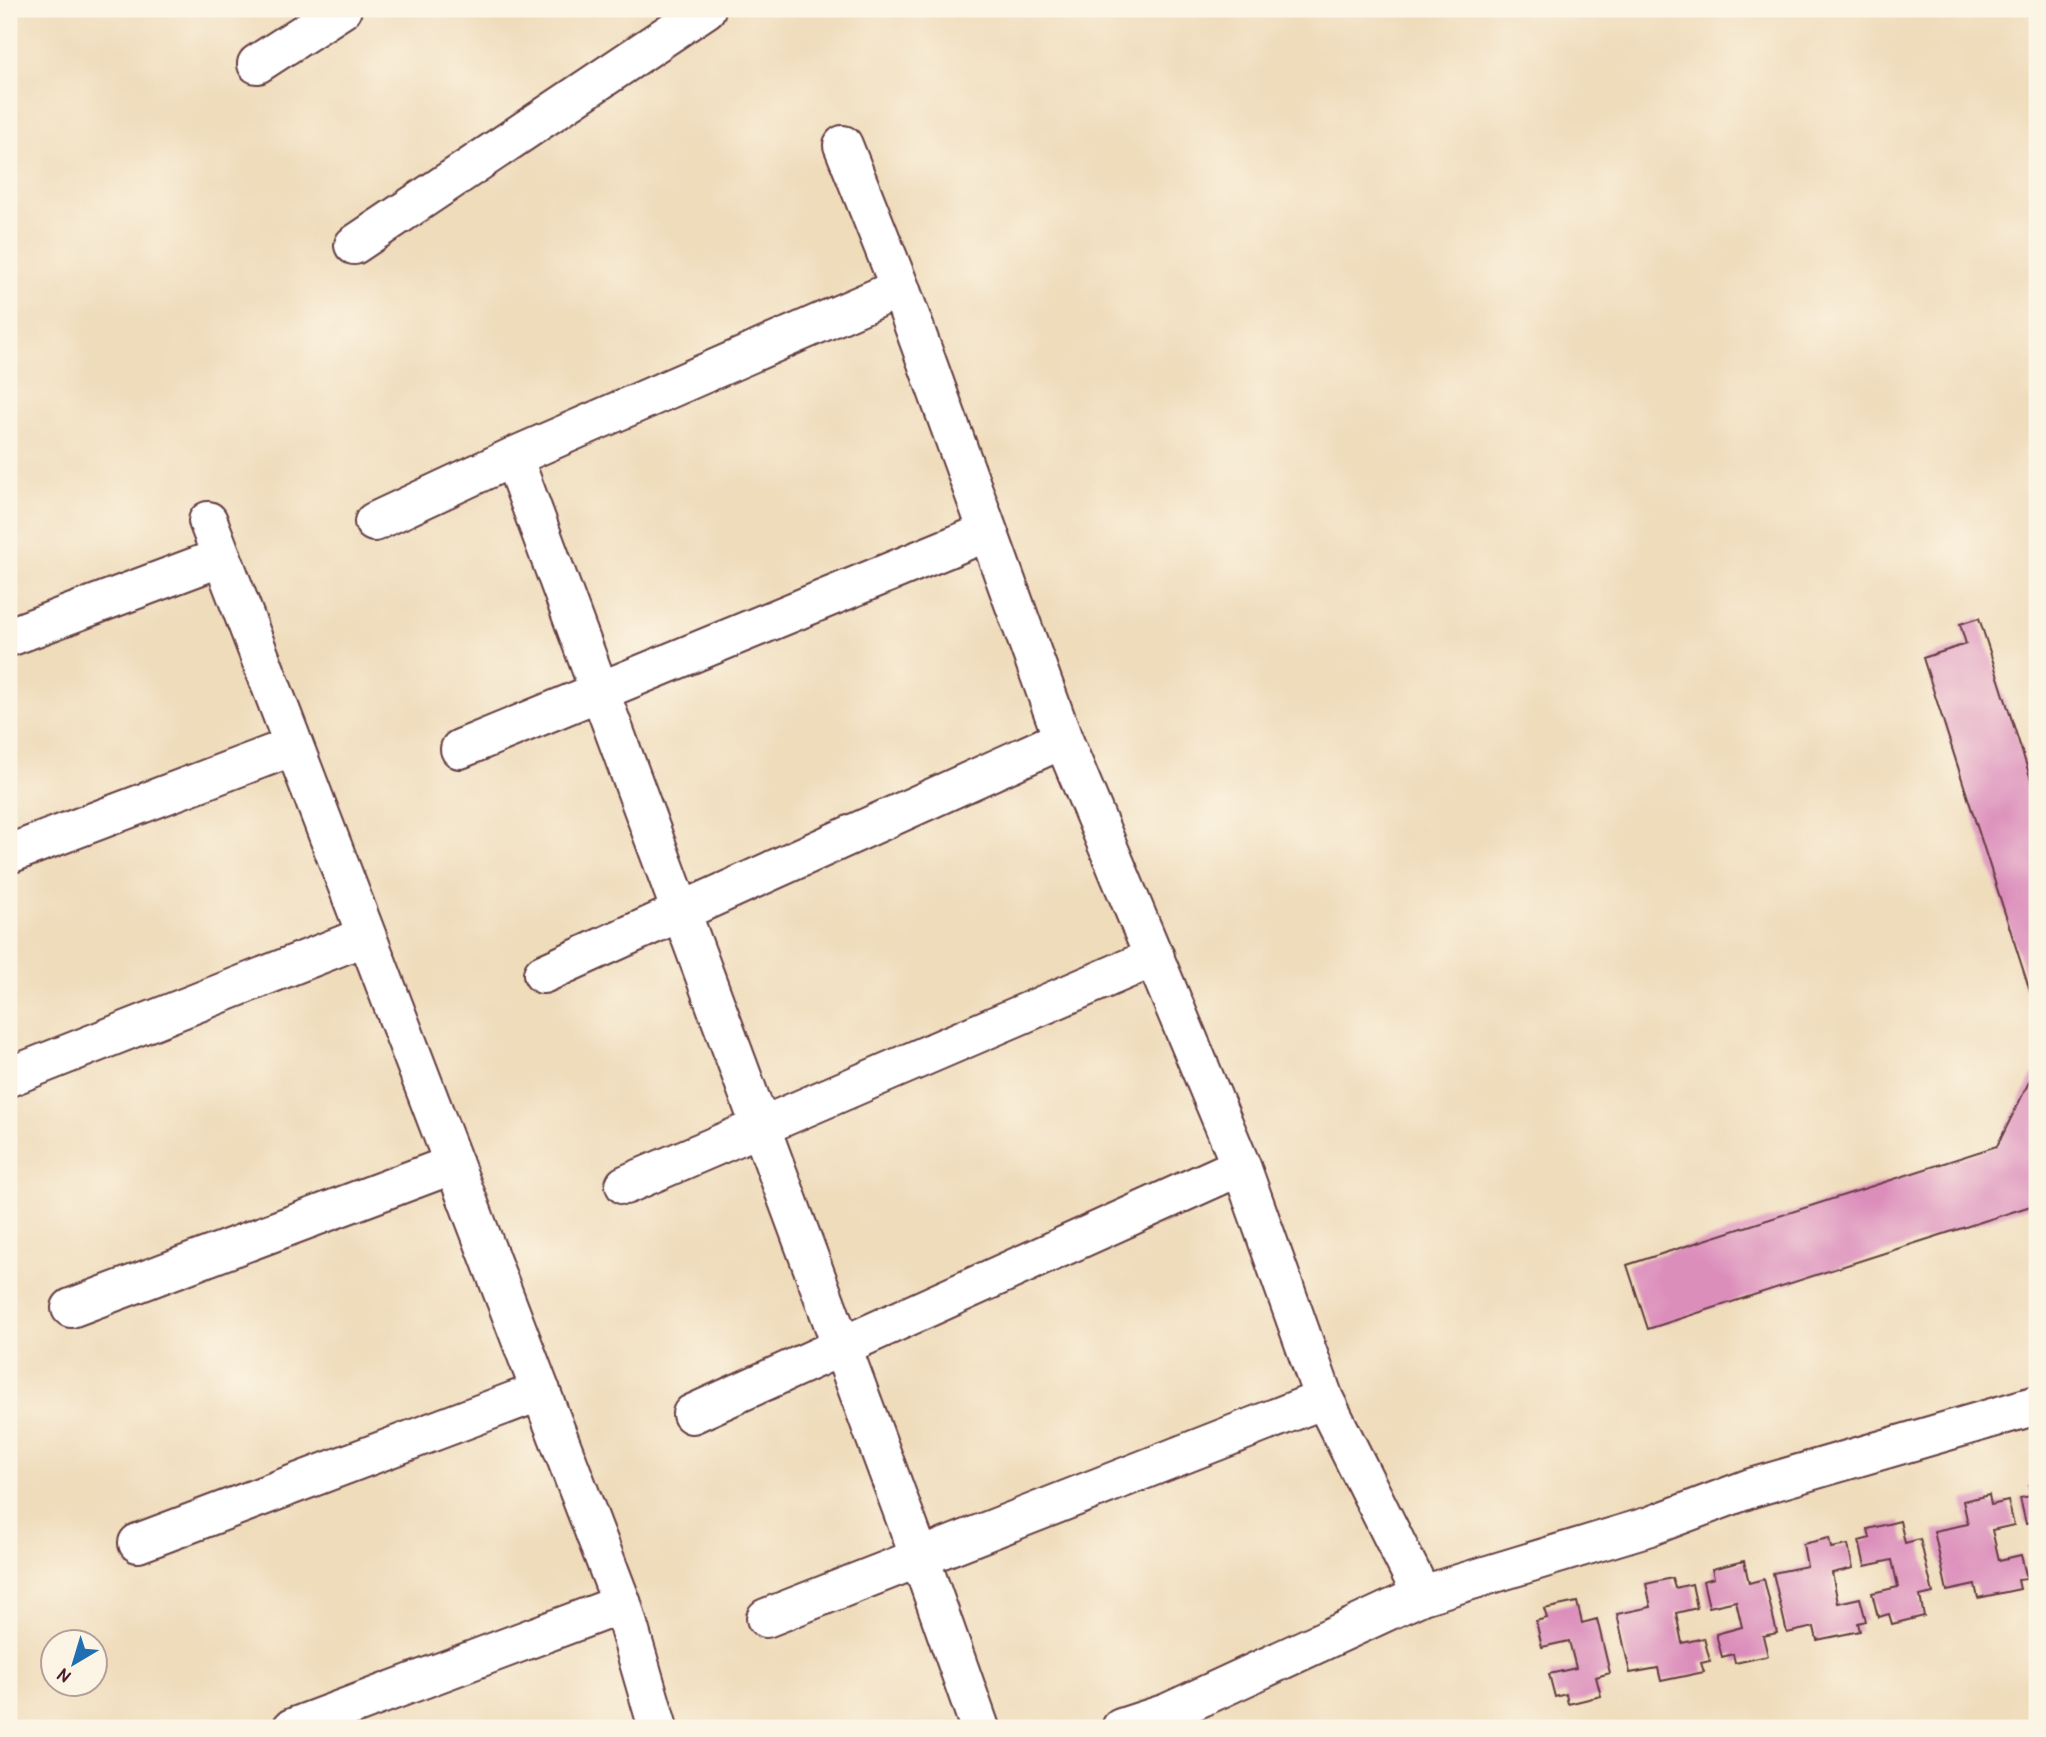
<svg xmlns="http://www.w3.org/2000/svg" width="2046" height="1737" font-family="'Patrick Hand',sans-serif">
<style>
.building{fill:#dc8ebb}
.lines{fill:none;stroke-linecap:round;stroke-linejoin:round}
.minor-casing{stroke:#633b41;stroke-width:42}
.minor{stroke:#fff;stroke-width:38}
</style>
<rect width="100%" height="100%" fill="#fcf5e5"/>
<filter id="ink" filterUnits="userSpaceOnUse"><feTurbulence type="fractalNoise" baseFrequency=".0143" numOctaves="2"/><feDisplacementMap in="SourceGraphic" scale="14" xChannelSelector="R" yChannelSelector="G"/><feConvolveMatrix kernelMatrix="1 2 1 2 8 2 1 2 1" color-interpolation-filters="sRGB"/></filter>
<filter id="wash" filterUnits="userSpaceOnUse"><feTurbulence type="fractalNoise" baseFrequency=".00686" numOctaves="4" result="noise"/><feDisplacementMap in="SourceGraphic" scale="28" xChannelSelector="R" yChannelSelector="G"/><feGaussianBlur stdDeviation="1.57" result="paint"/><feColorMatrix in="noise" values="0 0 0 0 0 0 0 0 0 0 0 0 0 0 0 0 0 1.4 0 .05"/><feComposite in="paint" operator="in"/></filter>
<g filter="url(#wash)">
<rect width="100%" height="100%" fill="#efdcbb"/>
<g id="blocks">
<path class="building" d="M1979,618L2037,798V1013L1923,658L1966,644L1960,624Z
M2037,1066V1204L1648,1329L1627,1265L1997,1146Z
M2037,1484V1521L2026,1524L2020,1498L2031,1496L2029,1486Z
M1989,1495L1991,1505L2008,1501L2014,1525L1992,1530L1999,1560L2021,1555L2027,1579L2018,1580L2020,1589L1978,1598L1975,1585L1947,1591L1934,1531L1968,1524L1963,1501Z
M1900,1521L1905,1543L1920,1539L1933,1593L1920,1596L1924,1616L1892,1624L1889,1614L1878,1617L1872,1593L1898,1587L1892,1560L1865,1566L1859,1541L1870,1538L1868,1529Z
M1829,1538L1831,1548L1848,1545L1853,1568L1832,1573L1838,1603L1860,1598L1866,1621L1858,1623L1860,1631L1817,1640L1814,1627L1787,1633L1773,1573L1807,1566L1803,1544Z
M1744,1561L1749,1583L1764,1579L1777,1633L1763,1636L1768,1656L1735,1663L1733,1654L1722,1657L1716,1634L1742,1627L1736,1601L1709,1607L1703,1581L1714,1578L1712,1569Z
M1672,1578L1675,1588L1692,1584L1697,1608L1676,1613L1682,1643L1704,1638L1710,1661L1701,1663L1704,1672L1661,1681L1658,1668L1630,1673L1617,1614L1651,1607L1646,1584Z
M1577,1602L1582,1623L1597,1619L1610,1673L1596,1677L1601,1696L1568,1704L1566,1694L1555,1697L1549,1674L1576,1668L1569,1641L1542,1647L1536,1621L1547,1618L1544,1609Z"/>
</g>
</g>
<g filter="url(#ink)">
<use href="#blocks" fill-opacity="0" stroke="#633b41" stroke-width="2"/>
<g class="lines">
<defs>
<path id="minor" d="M257,64L342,9
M843,145L900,288L1063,739L1241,1166L1324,1399L1422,1595
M354,245L706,9
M513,457L920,1558L980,1728
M208,521L622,1604L658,1728
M374,522L513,457L900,288
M9,637L222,557
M460,749L987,532
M9,854L294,746
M543,974L1063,739
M9,1077L366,936
M625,1185L1155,957
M71,1308L454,1164
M692,1414L1241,1166
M138,1543L541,1391
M766,1618L1324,1399
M292,1728L622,1604
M1121,1728L1167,1713L1422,1595L1650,1526L1751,1488L2037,1405"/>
</defs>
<use href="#minor" class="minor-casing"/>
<use href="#minor" class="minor"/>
</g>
</g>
<rect width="2046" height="1737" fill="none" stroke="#fcf5e5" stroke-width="35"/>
<g transform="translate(74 1663) rotate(218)"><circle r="33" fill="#fcf5e5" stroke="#b59f9b" stroke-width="2"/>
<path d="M0-5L12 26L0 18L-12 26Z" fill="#1f6fb2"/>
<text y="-10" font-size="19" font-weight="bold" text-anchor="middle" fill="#4a1f2b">N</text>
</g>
</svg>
